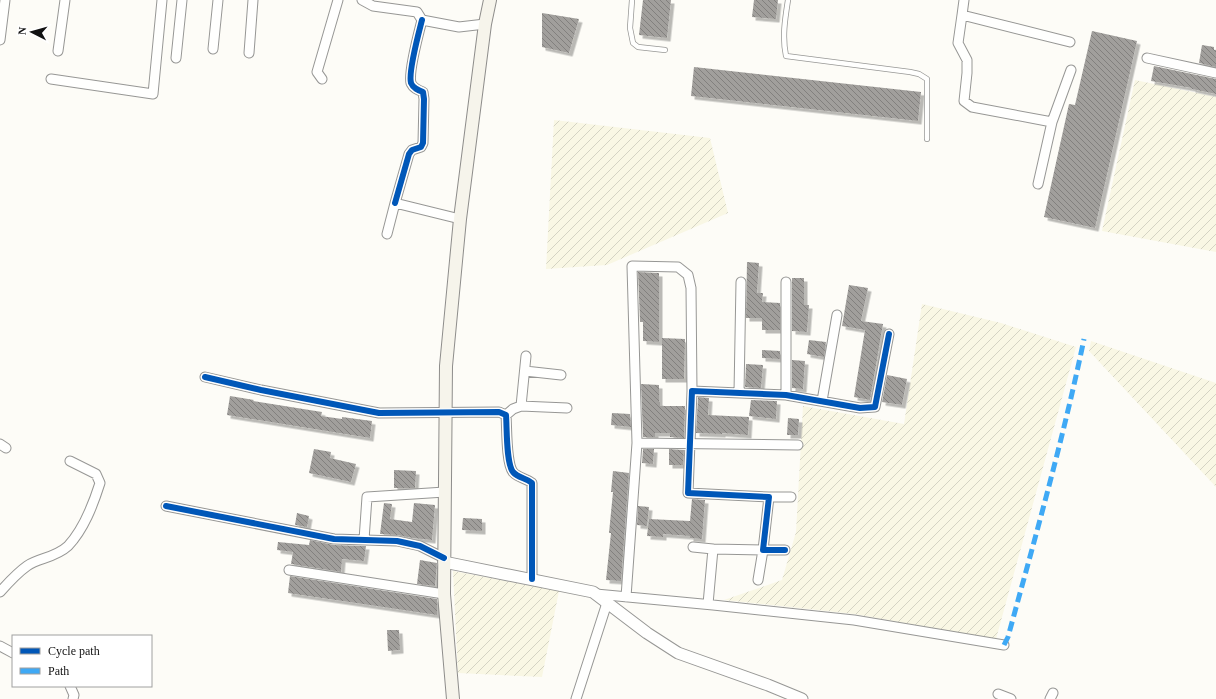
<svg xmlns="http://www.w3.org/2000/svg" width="1216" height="699" font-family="Georgia,serif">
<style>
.farmland{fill:url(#farmland-furrows)}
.building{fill:url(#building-back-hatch);filter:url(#shadow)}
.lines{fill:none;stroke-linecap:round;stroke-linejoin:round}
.service-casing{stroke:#979795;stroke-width:6}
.minor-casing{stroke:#979795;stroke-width:11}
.tertiary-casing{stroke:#979795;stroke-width:13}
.secondary-casing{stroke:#8e8d8b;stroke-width:14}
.service{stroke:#fffffe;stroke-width:4.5}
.minor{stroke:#fffffe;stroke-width:9}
.tertiary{stroke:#fffffe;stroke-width:11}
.secondary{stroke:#f6f4eb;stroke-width:12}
.quiet{stroke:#3fa9f5;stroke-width:5;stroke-dasharray:10 5;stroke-linecap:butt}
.cycleway-casing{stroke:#fff;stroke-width:8}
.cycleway{stroke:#0057b8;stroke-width:6}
</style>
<defs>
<pattern id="farmland-furrows" width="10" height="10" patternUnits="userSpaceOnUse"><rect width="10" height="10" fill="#f9f7e4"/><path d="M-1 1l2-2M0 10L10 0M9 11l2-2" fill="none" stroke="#d4d3c3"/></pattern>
<pattern id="building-back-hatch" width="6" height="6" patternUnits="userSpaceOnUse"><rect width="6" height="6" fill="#a19f9c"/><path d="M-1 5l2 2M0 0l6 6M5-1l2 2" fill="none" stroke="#82807e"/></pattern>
<filter id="shadow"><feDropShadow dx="3.5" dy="3.5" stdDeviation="0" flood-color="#0004"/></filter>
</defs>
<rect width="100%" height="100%" fill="#fdfcf7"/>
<path class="farmland" d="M1135,80L1216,97V252L1102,231Z
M554,120L710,138L728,213L607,265L546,269Z
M922,304L1001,323L1076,347L996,639L854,614L724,600L782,580L796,532L803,406L904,424Z
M1091,341L1216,383V487L1089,351Z
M453,571L559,591L542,677L458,673Z"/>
<path class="building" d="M643,0H671L667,38L639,35Z
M754,0H778L776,19L752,17Z
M542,13L579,19L569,53L542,47Z
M1092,31L1137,41L1095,228L1044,217L1069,104L1075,105Z
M1202,45L1214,47V50H1216V67L1199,63Z
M1154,66L1216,79V94L1192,89V88L1151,81Z
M694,67L921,92L918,121L691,96Z
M747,262L759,263L757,293H763L762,302L780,303V330H762V318H746Z
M638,272L659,273V342L643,341V322H640Z
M792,278H804V305H809L807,332L792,331Z
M849,285L868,288L861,321L883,324L870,400L854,397L865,330L842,326Z
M662,338L685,339L684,379H662Z
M809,340L826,342L824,357L807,354Z
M762,350L780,351V359L762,358Z
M792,360L805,361L803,389L792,388Z
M746,364L763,365L761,388L745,387Z
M887,375L907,379L902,405L882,402Z
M641,384L659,385V402H660V406H685L684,438L670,437V433H655V437H643Z
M230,396L254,400L253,401L322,412L321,416L342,419V417L372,421L370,438L227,415Z
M698,397L709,398L708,415L749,417L748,435L722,433V434L696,433Z
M751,400L777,401L776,419L749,416Z
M612,413L630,414L631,427L611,425Z
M788,418L799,419L798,435H787Z
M314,449L331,452L330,458L356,464L351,482L309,473Z
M643,449H654L653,464L642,463Z
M669,449L684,450L683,465H669Z
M394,470L416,471L415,488H394Z
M613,471L629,473L621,581L606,580L611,533H609L613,492H611Z
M692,499L705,500L702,539L690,538V536L663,534V537L647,536L649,519L690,521Z
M384,503L392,504L390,519L412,522L414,503L435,505L432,540L413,538L397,535L380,534Z
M638,506L649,507L647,526L637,525Z
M297,513L309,516L307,527L295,525Z
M463,518L482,519V531L462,530Z
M310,540L334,545L366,546L364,561L342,559L341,572L291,564L293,552L277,550L278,542L309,545Z
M420,560L437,563L435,586L417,584Z
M290,576L437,599V615L288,593Z
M387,630H399L400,650L388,651Z"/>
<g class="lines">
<defs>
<path id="service" d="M632,0L630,28L633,43L638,47L665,50
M788,0C785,19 782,37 786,56L910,72L919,74L927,79V139"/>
<path id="minor" d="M362,0L373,6L417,12L422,20L459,27L485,24
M964,0L962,15L1070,42
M962,15L958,43L967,60V73L964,101L972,107L1052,122
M0,40L5,0
M213,49L218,0
M58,51L65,0
M249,53L253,0
M176,58L182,0
M1147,58L1216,73
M51,79L153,94L162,0
M322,79L317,72L338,0
M1038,184L1052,122L1071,70
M395,203L409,154L412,150L421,147L423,143L424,99L423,92C418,90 413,88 411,83C408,72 419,32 422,20
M387,234L395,203L460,219
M525,371L561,375
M205,377L261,390L379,413L499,412L506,415C507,428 506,463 513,472C518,478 526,478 532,483V579
M739,392L741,282
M786,395V282
M822,401L837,315
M521,406L526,356
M506,415L513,409L521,406L567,408
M637,443L798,445
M0,444L6,448
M769,497H791
M166,506L334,539L397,541L420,546L444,558
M364,540L367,497L445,492
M693,547L713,549
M785,550H763L769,497L688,493L692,391L786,395L860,408L875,407L889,334
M289,570L444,594
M0,592C8,583 17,573 27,566C38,558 55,558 68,546C84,529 93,505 100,483L96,474L70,461
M596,594L713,605L854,620L1004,645
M626,597L637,443L632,266L678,267L688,275L691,288L692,391
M708,604L713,549L763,550L758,580
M0,646L13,653
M70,686L74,695L73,699
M998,694L1011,699
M576,699L607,603
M1050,699L1053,693"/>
<path id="tertiary" d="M444,562L593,592L647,633L678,653L768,685L802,699"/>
<path id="secondary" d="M453,699L444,594L446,366L460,219L485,24L490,0"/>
</defs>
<use href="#service" class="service-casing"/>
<use href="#minor" class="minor-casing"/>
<use href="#tertiary" class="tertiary-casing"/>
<use href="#secondary" class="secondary-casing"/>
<use href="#service" class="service"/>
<use href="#minor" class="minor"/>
<use href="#tertiary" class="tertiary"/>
<use href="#secondary" class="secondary"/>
<path class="quiet" d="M1004,645L1008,637C1035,538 1063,440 1084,339"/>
<defs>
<path id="cycleway" d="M395,203L409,154L412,150L421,147L423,143L424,99L423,92C418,90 413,88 411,83C408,72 419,32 422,20
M205,377L261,390L379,413L499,412L506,415C507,428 506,463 513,472C518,478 526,478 532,483V579
M166,506L334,539L397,541L420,546L444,558
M785,550H763L769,497L688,493L692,391L786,395L860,408L875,407L889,334"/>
</defs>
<use href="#cycleway" class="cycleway-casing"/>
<use href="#cycleway" class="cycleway"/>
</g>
<rect x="12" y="635" width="140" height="52" fill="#ffffff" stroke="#a0a0a0"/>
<rect x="20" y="648" width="20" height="6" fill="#0057b8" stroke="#a0a0a0"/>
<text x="48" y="655" font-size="12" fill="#111111">Cycle path</text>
<rect x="20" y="668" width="20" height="6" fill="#3fa9f5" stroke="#a0a0a0"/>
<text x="48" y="675" font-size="12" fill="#111111">Path</text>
<g transform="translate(32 32) rotate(276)" stroke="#ffffff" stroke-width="3" paint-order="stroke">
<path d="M0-3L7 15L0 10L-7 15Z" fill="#111111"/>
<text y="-6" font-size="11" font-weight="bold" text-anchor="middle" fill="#111111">N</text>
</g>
</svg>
